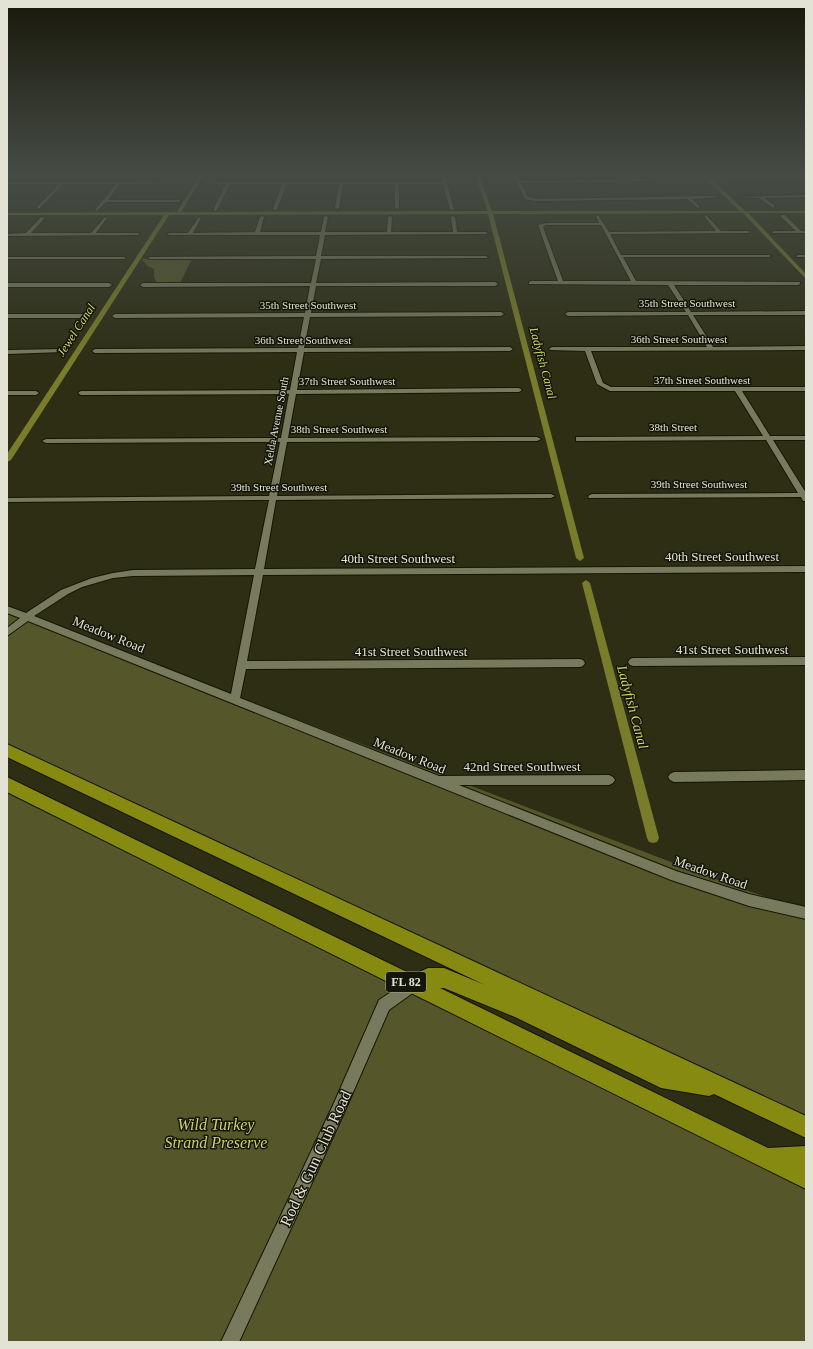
<svg xmlns="http://www.w3.org/2000/svg" width="813" height="1349" font-family="Georgia,serif">
<style>
.green{fill:#55572a}
.lines{fill:none;stroke-linecap:round;stroke-linejoin:round}
.canal{fill:#797c2b;fill-rule:evenodd}
.minor-casing{stroke:#161600;stroke-width:2}
.highway-casing{stroke:#161600;stroke-width:2}
.minor{fill:#787a5d;fill-rule:evenodd}
.highway{fill:#878a11;fill-rule:evenodd}
.labels{text-anchor:middle;stroke-width:3;stroke-linejoin:round;paint-order:stroke}
.far-street-label{font-size:11px;fill:#e2e3d4;stroke:#15160a}
.far-water-label{font-size:12px;font-style:italic;fill:#d1d669;stroke:#15160a}
.shield{fill:#15160a;stroke:#a4a697;stroke-width:1}
.shield-label{font-size:12px;font-weight:bold;fill:#e2e3d4}
.street-label{font-size:13px;fill:#e2e3d4;stroke:#15160a}
.water-label{font-size:14px;font-style:italic;fill:#d1d669;stroke:#15160a}
.near-park-label{font-size:16px;font-style:italic;fill:#ced265;stroke:#15160a}
.near-street-label{font-size:16px;fill:#e2e3d4;stroke:#15160a}
</style>
<rect width="100%" height="100%" fill="#2d2e14"/>
<path class="green" d="M142,259H192L179,285L157,284L154,277V269L147,266Z
M7,609L734,886L781,902L806,908V1118L734,1084L733,1082L727,1081L7,744Z
M7,791L480,1027L750,1160L761,1165L763,1169H768L806,1188V1342H7Z"/>
<g class="lines">
<path class="canal" d="M200,175H204L181,212L488,211L475,175H479L492,211H740L702,175H707L745,211H806V213H748L806,274V279L743,213L493,214L584,558L580,561L576,558L488,214L169,215L11,460L7,462V454L164,215H7V213L177,212Z
M586,580L590,583L659,838L657,842L653,843L649,842L647,838L582,583Z"/>
<defs>
<path id="minor" d="M441,175H445L454,210L450,209L443,184H399V208L397,209L395,208V184H343L339,208L337,209L335,208L339,184H287L277,209L275,210L273,209L282,184H230L217,210L215,211L213,210L226,184L202,183L204,182H443Z
M513,175H517L520,181L695,179L697,180L521,183L528,197L536,199L715,196L717,197L692,199L700,207L698,208L687,199L536,201L525,199Z
M806,177V179H718L720,178Z
M7,182H190L192,183L120,184L108,200H179L181,201L179,202H106L97,211L95,210L116,184H63L39,209L37,207L59,184H7Z
M806,195V197L764,198L775,206L773,208L759,198L735,197Z
M598,215L609,232L716,231L704,216L706,215L721,231H748L750,232L748,233L610,234L621,255H769L771,256L769,257H623L636,281L800,282V284L798,285H674L691,312L806,311V315H693L713,347L806,346V350L591,351L603,383L611,387H806V391H742L770,436H806V440H773L806,493V501H803L801,497L589,498L588,496L592,494L798,493L766,440L576,441V437H579L763,436L735,391H610L597,384L585,351L550,350L549,349L552,347H707L688,315L568,316L565,314L568,312H686L668,285L529,284V282L531,281H558L538,225L546,223H599L596,216ZM546,225H601L631,281H563L543,227Z
M781,215H785L801,231H806V233H772L774,231H796L781,217Z
M262,216L264,217L260,232H321L324,217L326,216L328,217L325,232H387L388,217L390,216L392,217L391,232H453L451,217L453,216L455,217L457,232H486L488,233L486,234L325,235L321,256H486L488,257L486,258L321,259L316,283L495,282L498,284L495,286H316L311,313L501,312L504,314L501,316L310,317L304,348L510,347L513,349L510,351L304,352L297,390L519,388L522,390L519,392L296,394L288,438L537,437L541,439L537,441L287,442L277,496L551,494L555,496L551,498L276,500L264,569L806,566V572L263,575L247,661L580,659L583,660L585,663L583,666L580,667L246,669L240,698L439,776L609,775L613,777L615,780L613,783L609,785H459L676,871L749,894L806,907V919L749,906L671,880L28,621L7,636V628L20,618L7,613V606L26,613L61,590L92,578L113,573L133,570L255,569L269,500L7,502V498L269,496L280,442L46,443L42,441L46,439L281,438L289,394L81,395L78,393L81,391L290,390L297,352L95,353L92,351L95,349L298,348L304,317L115,318L112,316L115,314L305,313L310,286L143,287L140,285L143,283H311L316,259H150L148,258L150,257L316,256L320,235H169L167,234L169,233H188L199,217L201,218L193,233L255,232L260,217ZM254,575L231,694L34,616L68,594L82,587L113,578L133,576Z
M41,217L45,218L31,233H91L105,217L107,218L96,233H138L140,234L138,235L7,236V234L26,233Z
M798,255H806V257H796Z
M7,257H124L126,258L124,259H7Z
M7,283H109L112,285L109,287H7Z
M7,314H86L89,316L86,318H7Z
M61,349L64,351L63,352L7,354V350Z
M7,391H36L39,393L36,395H7Z
M806,657V665L633,666L630,665L628,662L630,659L633,658Z
M806,770V780L674,782L670,780L668,777L670,774L674,772Z
M412,978L417,980L419,985L417,990L389,1010L344,1113L239,1342H221L334,1103L379,1000Z"/>
<path id="highway" d="M7,744L806,1116V1138L714,1094L709,1096L661,1088L515,1017L444,988H440L768,1148L806,1146V1189L413,994L405,992L404,990L7,792V777L413,975L428,968H444L485,985L7,757Z"/>
</defs>
<use href="#minor" class="minor-casing"/>
<use href="#highway" class="highway-casing"/>
<use href="#minor" class="minor"/>
<use href="#highway" class="highway"/>
</g>
<linearGradient id="sky" x2="0" y2="1"><stop stop-color="#19190b"/><stop offset="0.48" stop-color="#464c45"/><stop offset="1" stop-color="#464c45" stop-opacity="0"/></linearGradient>
<rect width="813" height="364" fill="url(#sky)"/>
<g class="labels">
<g class="far-street-label">
<text x="687" y="307">35th Street Southwest</text>
<text x="308" y="309">35th Street Southwest</text>
<text x="679" y="343">36th Street Southwest</text>
<text x="303" y="344">36th Street Southwest</text>
<text x="702" y="384">37th Street Southwest</text>
<text x="347" y="385">37th Street Southwest</text>
<text transform="translate(276 421) rotate(-79)" y="4">Xelda Avenue South</text>
<text x="673" y="431">38th Street</text>
<text x="339" y="433">38th Street Southwest</text>
<text x="699" y="488">39th Street Southwest</text>
<text x="279" y="491">39th Street Southwest</text>
</g>
<g class="far-water-label">
<text transform="translate(76 330) rotate(-57)" y="4">Jewel Canal</text>
<text transform="translate(543 363) rotate(75)" y="4">Ladyfish Canal</text>
</g>
<rect class="shield" x="386" y="972" width="40" height="20" rx="3"/>
<g class="shield-label">
<text x="406" y="986">FL 82</text>
</g>
<g class="street-label">
<text x="722" y="561">40th Street Southwest</text>
<text x="398" y="563">40th Street Southwest</text>
<text transform="translate(109 634) rotate(22)" y="5">Meadow Road</text>
<text x="732" y="654">41st Street Southwest</text>
<text x="411" y="656">41st Street Southwest</text>
<text transform="translate(410 755) rotate(22)" y="5">Meadow Road</text>
<text x="522" y="771">42nd Street Southwest</text>
<text transform="translate(711 872) rotate(19)" y="5">Meadow Road</text>
</g>
<g class="water-label">
<text transform="translate(633 707) rotate(75)" y="5">Ladyfish Canal</text>
</g>
<g class="near-park-label">
<text x="216" y="1130">Wild Turkey<tspan x="216" dy="18">Strand Preserve</tspan></text>
</g>
<g class="near-street-label">
<text transform="translate(315 1158) rotate(-65)" y="6">Rod &amp; Gun Club Road</text>
</g>
</g>
<rect width="813" height="1349" fill="none" stroke="#e2e3d4" stroke-width="16"/>
</svg>
